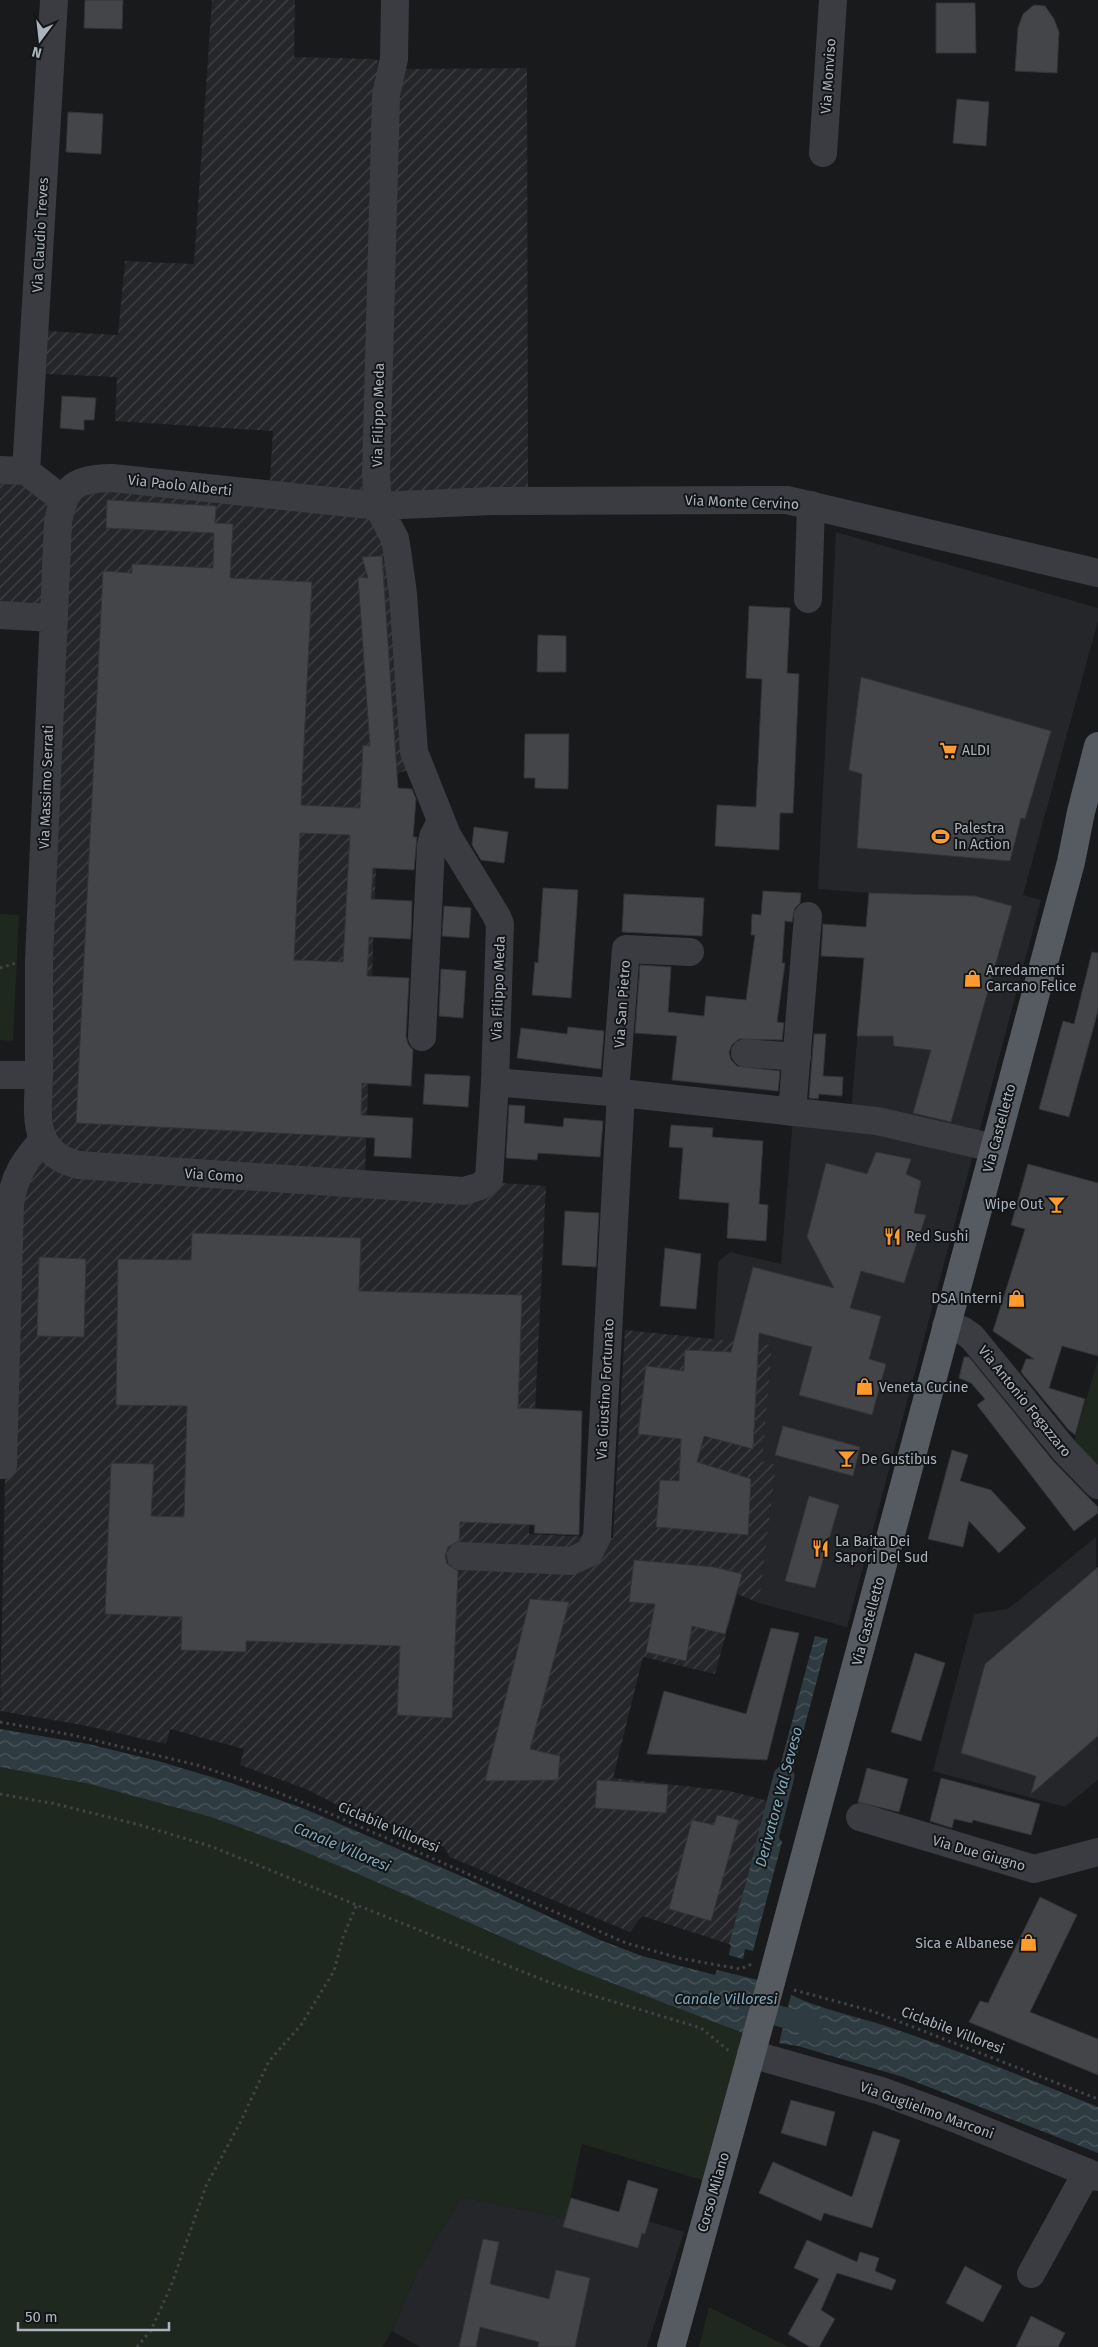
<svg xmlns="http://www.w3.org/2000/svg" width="1098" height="2347" font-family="'Fira Sans',sans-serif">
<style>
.built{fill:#252629}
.industrial{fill:url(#industrial-furrows)}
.green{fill:#1f281f}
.water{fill:url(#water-waves)}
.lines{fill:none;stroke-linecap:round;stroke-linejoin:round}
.canal{stroke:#2e3c42;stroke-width:21}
.building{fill:#434549;stroke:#333438;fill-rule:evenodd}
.path{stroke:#404448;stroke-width:3;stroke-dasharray:2.5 4;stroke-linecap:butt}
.minor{stroke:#3a3c41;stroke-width:28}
.major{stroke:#565a61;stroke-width:28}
.labels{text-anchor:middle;stroke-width:4;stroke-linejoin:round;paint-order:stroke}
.street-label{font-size:14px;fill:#abb3bd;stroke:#141517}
.poi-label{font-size:14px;fill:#abb3bd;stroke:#141517;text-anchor:start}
.water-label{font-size:15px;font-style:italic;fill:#7fa7ba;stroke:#141517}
</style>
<defs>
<pattern id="industrial-furrows" width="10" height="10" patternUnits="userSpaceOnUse" patternTransform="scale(1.25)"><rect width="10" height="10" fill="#252629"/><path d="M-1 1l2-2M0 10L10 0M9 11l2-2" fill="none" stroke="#424346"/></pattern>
<pattern id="water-waves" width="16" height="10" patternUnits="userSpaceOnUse" patternTransform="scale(1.25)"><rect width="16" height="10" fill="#2e3c42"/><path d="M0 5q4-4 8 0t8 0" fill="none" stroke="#4a565b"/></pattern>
</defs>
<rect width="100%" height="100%" fill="#191a1c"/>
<path class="built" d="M836,532L1098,608V621L1023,895L1041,900L847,1627L759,1603L776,1465L761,1461L772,1346L714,1339L718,1262L730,1252L781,1264L793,1118L850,1126L869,893L818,889Z
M1096,1537L1098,1780L1065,1807L933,1771L974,1614L1008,1609Z
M461,2197L566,2218L571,2198L684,2232L647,2347H420L392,2331L418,2270Z"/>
<path class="industrial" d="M212,0H295L294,57L373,59L403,69L527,68L528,508L382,509L412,768L379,781L365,1173L546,1186L529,1534L613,1538L625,1330L772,1345L762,1461L776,1465L759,1603L737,1594L715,1674L643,1657L613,1778L730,1791L779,1804L775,1818L770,1817L766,1832L759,1834L729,1944L642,1916L630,1932L450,1857L444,1847L371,1816L367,1820L306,1789L240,1765L244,1749L170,1729L166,1744L82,1725L0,1711L5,1478L19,1196L55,1142L49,1074L65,613L0,605V472L77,490L269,496L273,431L115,421L117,377L46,374L48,331L118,335L125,261L194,264Z"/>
<path class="green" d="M0,914L19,915L13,1041L0,1040Z
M1098,1359V1469L1072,1448Z
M0,1767L90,1784L211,1817L288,1845L358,1874L575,1969L743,2033L702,2180L582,2144L566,2218L461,2197L418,2270L392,2331L382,2347H0Z
M709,2307L788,2347H699Z"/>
<path class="water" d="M815,1636L828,1639L784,1803L779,1804L774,1803L779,1782L776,1781Z
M0,1729L88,1744L158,1761L228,1782L305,1809L461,1876L600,1940L642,1956L715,1975L717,1970L758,1980L743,2033L575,1969L358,1874L288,1845L211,1817L90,1784L0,1767Z
M770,1817L779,1822L776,1834L782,1842L753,1951L745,1949L743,1959L729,1955L731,1945L729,1944L759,1834L766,1832Z
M791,1995C822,2010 856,2016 889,2027C960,2051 1029,2079 1098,2107V2153L903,2077L798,2046L779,2043Z"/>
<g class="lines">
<path class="canal" d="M766,1846L784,1776
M749,2007L813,2026"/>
</g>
<path class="building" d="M85,0H123L122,29L84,28Z
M936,3H975L976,53H936Z
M1034,5L1045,6L1054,19L1059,32L1057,73L1015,71L1018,28L1023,14Z
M957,99L989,102L986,146L953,143Z
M68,112L103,114L101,154L66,152Z
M62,396L96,398L94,420H84V430L60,428Z
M107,500L216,506L215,523L233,524L230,578L312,582L301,805L360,808L363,745L370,746L358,577L368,578L362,557L382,556L398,788L412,789L416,799L413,837H417L414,870L373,868L371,899L412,901L411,934L410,939L369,937L367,976L409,978L406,1036L408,1044L413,1050L411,1086L362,1083L361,1115L413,1118L411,1158L374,1156L375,1138L76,1123L103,571L132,573V564L213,568L214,533L106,528ZM300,833L350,835L343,962L294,960Z
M749,606L790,608L787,673L799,674L793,813H780L779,850L715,846L717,805L756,807L762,679L746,678Z
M538,635L566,636V672H537Z
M861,677L1051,731L1025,819L1021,818L1010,861L857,848L862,774L849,770Z
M525,734H569L568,789L535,788V778H524Z
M474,827L508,832L504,863L481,860L472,845Z
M543,888L578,890L571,998L532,995L535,962L538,963Z
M763,891L801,893L800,903L795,908L792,922L785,921L782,963H785L777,1022L784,1023L782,1040L739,1039L732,1045L729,1052L731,1060L737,1066L780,1071L778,1091L672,1080L677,1036L635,1033L640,965L671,967L668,1012L704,1016L706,996L746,1000L755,935H751L752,914L761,915Z
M869,893L975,896L1012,906L951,1122L913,1113L931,1050L894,1046L893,1036H857L864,958L821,956L823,924L866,927Z
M624,894L704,898L702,936L622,932Z
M444,906L471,908L469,938L442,936Z
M1092,952L1098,953V1011L1069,1117L1039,1109L1063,1021L1074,1024Z
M441,969L466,971L463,1018L439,1016Z
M568,1027L604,1031L601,1069L517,1058L521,1028L567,1034Z
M814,1034H826L823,1076L843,1077L842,1096L819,1094L818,1099L809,1098Z
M425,1074L470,1076L468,1107L423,1104Z
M509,1105L525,1106L524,1123L563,1127L564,1118L603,1121L600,1157L538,1153L537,1160L506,1158Z
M671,1125L713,1128L712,1137L763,1141L759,1204L768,1205L766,1241L727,1238L729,1203L679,1199L683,1148L669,1147Z
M876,1152L911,1159L906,1174L921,1181L914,1213L926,1215L904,1283L861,1271L850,1308L881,1316L869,1359L886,1364L872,1415L799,1395L812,1347L759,1333L753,1449L704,1436L697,1462L751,1479L748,1535L656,1527L660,1480L679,1481L681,1439L638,1434L646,1366L684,1371L685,1350L731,1352L753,1267L834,1288L807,1237L826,1163L867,1174Z
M1028,1164L1098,1183V1356L1062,1346L1049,1388L1085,1399L1075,1435L1068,1429L1021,1372L1026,1359H1034L993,1331L1025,1229L1011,1225Z
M565,1211L599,1213L596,1267L562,1265Z
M192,1233L361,1238L359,1291L522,1295L518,1408L582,1411L579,1535L534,1533L535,1525L460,1522L459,1541L448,1547L445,1555L447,1564L458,1571L452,1718L397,1715L400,1646L246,1641V1652L181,1650L182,1617L105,1614L111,1463L154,1464L151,1516L184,1517L187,1406L116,1405L118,1259L191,1260Z
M665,1248L701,1254L696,1309L660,1306Z
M39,1257L86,1259L84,1337L37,1336Z
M964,1357H969L1054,1462L1098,1507V1513L1074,1531L977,1405L985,1399L971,1383L959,1378Z
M783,1426L860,1447L853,1476L775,1455Z
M952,1450L968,1455L960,1481L991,1490L1026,1528L999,1553L969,1521L963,1547L928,1539Z
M809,1496L839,1505L815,1588L785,1581Z
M634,1560L714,1567L742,1574L725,1634L692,1626L686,1661L646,1652L655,1604L629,1602Z
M1098,1567V1736L1031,1794L1036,1776L961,1753L985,1664Z
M530,1599L569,1602L530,1749L560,1756L558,1780L485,1781Z
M771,1628L799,1633L767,1760L647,1754L664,1691L746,1714Z
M915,1653L945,1663L921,1741L891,1732Z
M867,1768L908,1779L899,1812L858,1802Z
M941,1778L1040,1804L1031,1835L973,1820L972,1823L954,1819L952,1828L930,1821Z
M597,1780L668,1785L666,1813L595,1808Z
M717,1815L739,1820L711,1921L669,1909L692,1820L714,1825Z
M1040,1897L1077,1915L1030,2012L1098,2039V2075L969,2022L980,2001L988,2003Z
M791,2100L835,2112L826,2146L781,2133Z
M873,2131L900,2140L872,2228L824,2213L821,2221L759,2193L773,2162L852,2197Z
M628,2180L658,2189L645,2234L642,2233L638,2248L563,2227L571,2198L619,2212Z
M483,2239L499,2242L490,2284L549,2299L556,2270L590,2278L575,2347H538L539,2342L480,2327L476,2347H459Z
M807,2240L857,2262L860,2252L879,2258L875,2271L896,2280L892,2290L837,2273L821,2310L835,2319L819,2347H810L788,2334L819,2279L794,2268Z
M965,2266L1002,2286L983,2322L946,2303Z
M1031,2316L1065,2333L1058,2347H1016Z"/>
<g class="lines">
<path class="path" d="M0,968L16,963
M0,1722L72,1735L197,1765L266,1788L324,1811L626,1943L679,1958L723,1966L740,1969L752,1964
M0,1794L56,1804L140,1825L210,1846L551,1983L701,2028L729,2051
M794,1990L872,2011L1098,2099
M137,2347L151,2330L171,2286L206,2186L240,2123L269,2061L301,2025L334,1971L343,1937L357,1904"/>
<path class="minor" d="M823,153L833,0
M0,470L26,471L62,499
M26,471L54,0
M808,599L811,505
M0,615L53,618
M422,1037L431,846L433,837L441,821
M745,1053L797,1057
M0,1075H39C38,1114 30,1154 79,1165L464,1191L480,1186L489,1179L495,1082L500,924L496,915L447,835L414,752L403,594L397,550L395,539L378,506L376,474L386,95L394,59L395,0
M39,1075V961L58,522C65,485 75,479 112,478L378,506L492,501L787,500L1098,573
M495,1082L621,1093L877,1121L994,1148
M615,1093L626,949L690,952
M792,1112L808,916
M946,1326L962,1330L972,1337L1065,1451L1098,1485
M3,1465L10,1204C14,1177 24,1161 42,1141
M461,1556L571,1561L589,1553L597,1537L621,1093
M860,1817L1034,1869L1098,1852
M751,2054L881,2091L954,2118L1098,2177
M1031,2274L1087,2172"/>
<path class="major" d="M671,2347L770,1986L1071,862L1081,812L1098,746"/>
</g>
<defs>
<symbol id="supermarket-bare" viewBox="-9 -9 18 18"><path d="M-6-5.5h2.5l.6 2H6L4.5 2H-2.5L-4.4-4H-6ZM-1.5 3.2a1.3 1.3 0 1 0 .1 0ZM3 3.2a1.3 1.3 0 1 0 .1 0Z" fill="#ff9a2e" stroke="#141517" stroke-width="2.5" paint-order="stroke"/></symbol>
<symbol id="stadium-bare" viewBox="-9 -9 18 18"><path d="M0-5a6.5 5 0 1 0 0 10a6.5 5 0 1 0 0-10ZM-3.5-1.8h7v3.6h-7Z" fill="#ff9a2e" stroke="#141517" stroke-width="2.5" paint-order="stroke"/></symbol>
<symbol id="shop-bare" viewBox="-9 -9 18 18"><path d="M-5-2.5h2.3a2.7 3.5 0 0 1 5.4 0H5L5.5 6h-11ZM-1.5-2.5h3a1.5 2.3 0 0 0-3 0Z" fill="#ff9a2e" stroke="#141517" stroke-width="2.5" paint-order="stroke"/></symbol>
<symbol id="bar-bare" viewBox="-9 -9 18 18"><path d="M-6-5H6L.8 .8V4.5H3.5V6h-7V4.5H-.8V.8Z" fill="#ff9a2e" stroke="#141517" stroke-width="2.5" paint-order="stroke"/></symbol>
<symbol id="restaurant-bare" viewBox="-9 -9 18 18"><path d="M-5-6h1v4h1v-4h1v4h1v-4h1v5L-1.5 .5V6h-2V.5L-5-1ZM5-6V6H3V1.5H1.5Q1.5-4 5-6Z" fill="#ff9a2e" stroke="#141517" stroke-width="2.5" paint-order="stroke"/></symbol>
</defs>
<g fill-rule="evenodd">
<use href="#supermarket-bare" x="936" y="738" width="25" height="25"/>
<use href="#stadium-bare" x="928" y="824" width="25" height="25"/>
<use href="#shop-bare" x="960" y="966" width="25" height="25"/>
<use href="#bar-bare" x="1044" y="1192" width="25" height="25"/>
<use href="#restaurant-bare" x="880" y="1224" width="25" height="25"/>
<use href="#shop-bare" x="1004" y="1286" width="25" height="25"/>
<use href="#shop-bare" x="852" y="1374" width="25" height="25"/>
<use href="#bar-bare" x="834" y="1446" width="25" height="25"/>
<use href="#restaurant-bare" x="808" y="1536" width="25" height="25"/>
<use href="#shop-bare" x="1016" y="1930" width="25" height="25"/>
</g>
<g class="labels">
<g class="street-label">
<text transform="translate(828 76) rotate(-86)" y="5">Via Monviso</text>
<text transform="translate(40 235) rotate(-87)" y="5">Via Claudio Treves</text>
<text transform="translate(378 415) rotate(-89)" y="5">Via Filippo Meda</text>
<text transform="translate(180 485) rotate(6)" y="5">Via Paolo Alberti</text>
<text transform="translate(742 502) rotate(2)" y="5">Via Monte Cervino</text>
<text transform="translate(46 787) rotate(-88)" y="5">Via Massimo Serrati</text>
<text transform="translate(498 988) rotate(-88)" y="5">Via Filippo Meda</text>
<text transform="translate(622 1004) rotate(-86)" y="5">Via San Pietro</text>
<text transform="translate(999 1128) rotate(-75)" y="5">Via Castelletto</text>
<text transform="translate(214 1175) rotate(4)" y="5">Via Como</text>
<text transform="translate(605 1389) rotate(-87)" y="5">Via Giustino Fortunato</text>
<text transform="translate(1025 1401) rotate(51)" y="5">Via Antonio Fogazzaro</text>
<text transform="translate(868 1621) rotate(-75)" y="5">Via Castelletto</text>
<text transform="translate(389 1827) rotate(23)" y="5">Ciclabile Villoresi</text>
<text transform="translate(979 1853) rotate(16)" y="5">Via Due Giugno</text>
<text transform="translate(953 2030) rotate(21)" y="5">Ciclabile Villoresi</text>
<text transform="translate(927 2110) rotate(20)" y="5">Via Guglielmo Marconi</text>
<text transform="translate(713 2192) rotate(-74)" y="5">Corso Milano</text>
</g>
<g class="poi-label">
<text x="962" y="755">ALDI</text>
<text x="954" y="833">Palestra<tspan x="954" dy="16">In Action</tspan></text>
<text x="986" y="975">Arredamenti<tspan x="986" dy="16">Carcano Felice</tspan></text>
<text x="1043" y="1209" text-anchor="end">Wipe Out</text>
<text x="906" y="1241">Red Sushi</text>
<text x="1002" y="1303" text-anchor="end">DSA Interni</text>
<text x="879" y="1392">Veneta Cucine</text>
<text x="861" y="1464">De Gustibus</text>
<text x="835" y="1546">La Baita Dei<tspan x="835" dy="16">Sapori Del Sud</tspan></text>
<text x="1014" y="1948" text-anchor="end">Sica e Albanese</text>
</g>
<g class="water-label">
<text transform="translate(779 1797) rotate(-75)" y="5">Derivatore Val Seveso</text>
<text transform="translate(342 1847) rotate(23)" y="5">Canale Villoresi</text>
<text x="726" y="2004">Canale Villoresi</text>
</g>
</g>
<g transform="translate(40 40) rotate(195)" stroke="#141517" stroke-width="4" paint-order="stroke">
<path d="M0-4L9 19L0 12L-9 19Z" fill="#abb3bd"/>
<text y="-8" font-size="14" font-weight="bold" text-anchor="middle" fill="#abb3bd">N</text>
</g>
<path d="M18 2322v8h151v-8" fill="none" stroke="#abb3bd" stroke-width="2.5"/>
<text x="25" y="2322" font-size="15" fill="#abb3bd" stroke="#141517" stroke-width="4" paint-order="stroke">50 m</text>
</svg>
